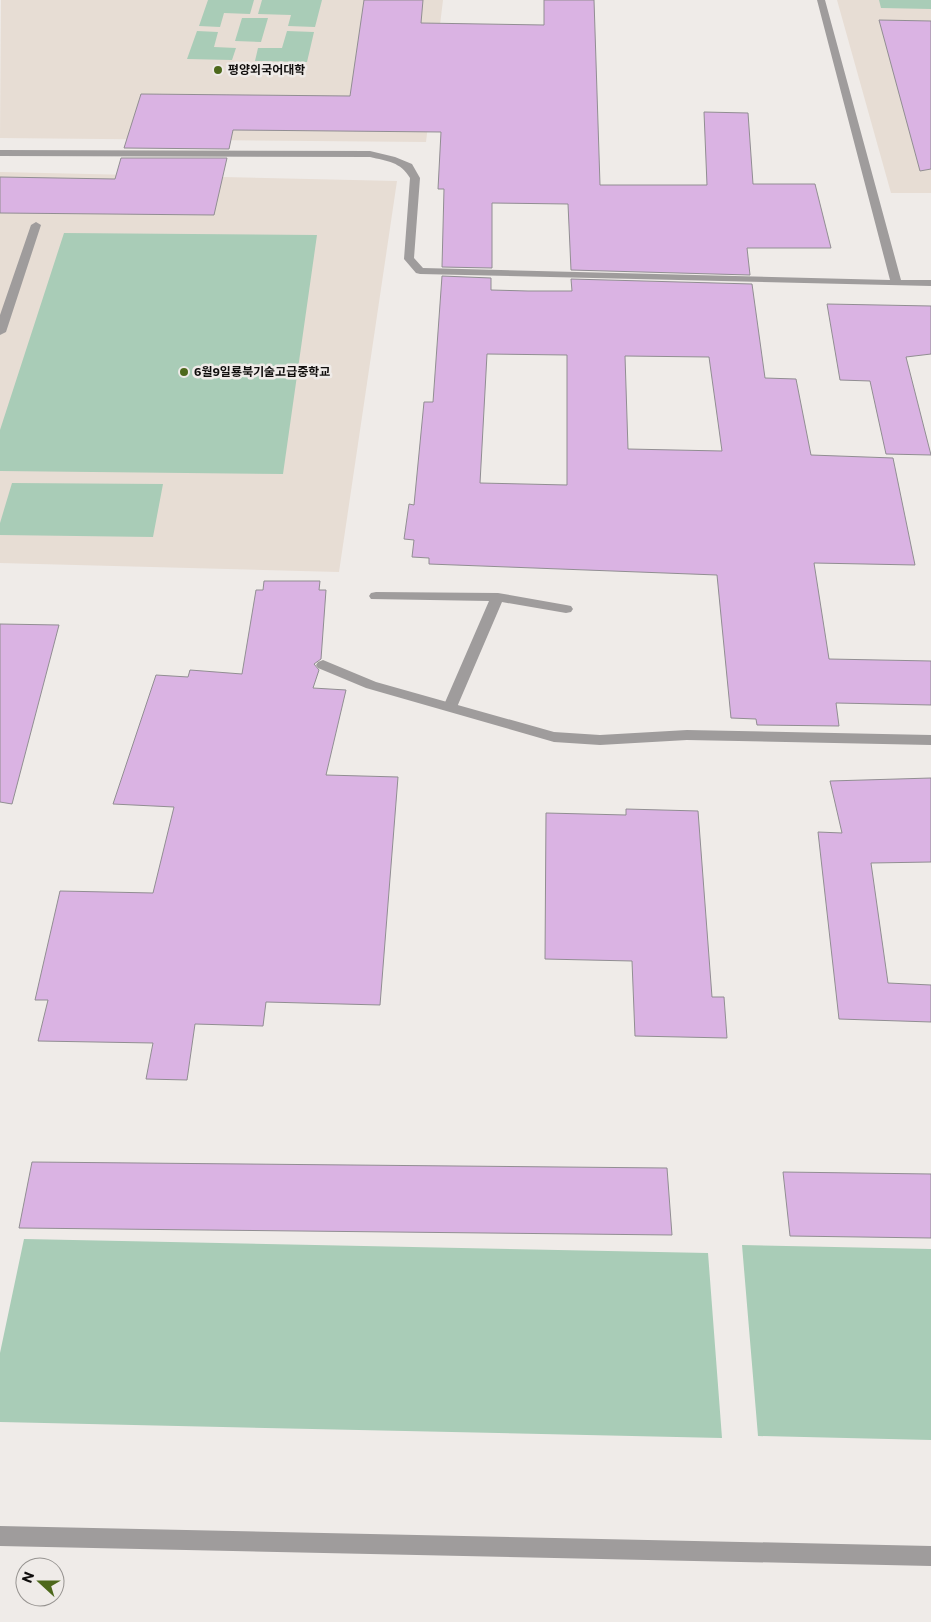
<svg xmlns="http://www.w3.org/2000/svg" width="931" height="1622" font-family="Commissioner,'Noto Sans KR',sans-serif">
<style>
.built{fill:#e7ddd4}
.green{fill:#a9ccb7}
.building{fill:#dab3e3;stroke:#918e92;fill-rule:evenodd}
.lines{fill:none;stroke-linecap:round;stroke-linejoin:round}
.lane{fill:#9f9c9c;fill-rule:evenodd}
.street{fill:#9f9c9c;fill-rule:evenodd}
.poi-dot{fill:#4d681b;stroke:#efebe8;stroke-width:2}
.labels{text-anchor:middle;stroke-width:5;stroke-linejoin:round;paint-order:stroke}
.far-poi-label{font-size:12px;font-weight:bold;fill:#100e0d;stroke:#efebe8;text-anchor:start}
</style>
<rect width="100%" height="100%" fill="#efebe8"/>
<path class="built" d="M1,0H443L426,142L0,138Z
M837,0H931V193H891Z
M0,172L397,181L339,572L0,563Z"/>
<path class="green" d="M208,0H254L250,14L224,13L220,27L199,26Z
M262,0H322L315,27L288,26L291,15L258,14Z
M879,0H931V9L881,8Z
M242,18H268L261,42L235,41Z
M197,31L218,32L214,47L236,48L232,60L187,59Z
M287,31L314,32L307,62L255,61L258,48H282Z
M64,233L317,235L283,474L0,471V430Z
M12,483L163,484L153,537L0,535V523Z
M24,1239L708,1253L722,1438L0,1422V1353Z
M742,1245L931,1249V1440L758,1436Z"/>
<path class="building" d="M364,0H423L421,23L544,25V0H594L600,185H707L704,112L748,113L753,184H815L831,248H747L750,275L571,270L568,204L492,203V268L442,267L444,189H438L441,132L233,130L229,149L124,148L141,94L350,96Z
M879,20L931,21V169L920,171Z
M121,158H227L214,215L0,213V177L115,179Z
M442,276L491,278V290L528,291H572L571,279L752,284L765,378L796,379L811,455L893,458L915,565L814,563L829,659L931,661V705L836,703L839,726L757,725L756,719L731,718L717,575L429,564V558L412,557L414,540L404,539L409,504L414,505L424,402H433ZM487,354L567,355V485L480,483ZM625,356L709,357L722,451L628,449Z
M827,304L931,306V354L906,357L931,455L886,454L870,381L840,380Z
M264,581H320L319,590H326L321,659L314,664L319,670L313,688L346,690L326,775L398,777L380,1005L266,1002L263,1026L195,1024L187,1080L146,1079L153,1043L38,1041L48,1000H35L60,891L153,893L174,807L113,804L156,675L188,677L190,670L242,674L256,590H263Z
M0,624L59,625L12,804L0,802Z
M931,778V862L871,863L888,983L931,985V1022L839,1019L818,832L842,833L830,781Z
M626,809L698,811L712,997H724L727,1038L635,1036L632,961L545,959L546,813L626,815Z
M32,1162L667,1168L672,1235L19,1228Z
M783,1172L931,1174V1238L790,1236Z"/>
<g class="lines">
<path class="lane" d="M36,222L41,225L6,332L0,335V315L31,225Z
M376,592L498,593L566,605L571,606L573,609L571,612L566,613L502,602L457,707L455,710H445L443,707L489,601L371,599L369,596L371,593Z"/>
<path class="street" d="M817,0H825L901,280H931V286L420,274L416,273L404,259L410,178C401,162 387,161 370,157L0,156V150L370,151L395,157L412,164L420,178L414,258L423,268L890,280Z
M323,660L376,682L554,732L600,735L687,730L931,735V745L687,740L600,745L554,742L366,688L318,668L316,665L318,662Z
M0,1526L931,1546V1566L0,1546Z"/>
</g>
<g class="poi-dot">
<circle cx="218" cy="70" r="5"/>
<circle cx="184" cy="372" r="5"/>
</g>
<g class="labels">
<g class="far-poi-label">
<text x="228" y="74">평양외국어대학</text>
<text x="194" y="376">6월9일룡북기술고급중학교</text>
</g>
</g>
<g transform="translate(40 1582) rotate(291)"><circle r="24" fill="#efebe8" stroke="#969390"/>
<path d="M0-4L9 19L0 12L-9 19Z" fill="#4d681b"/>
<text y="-8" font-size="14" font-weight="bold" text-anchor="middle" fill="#100e0d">N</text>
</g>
</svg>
